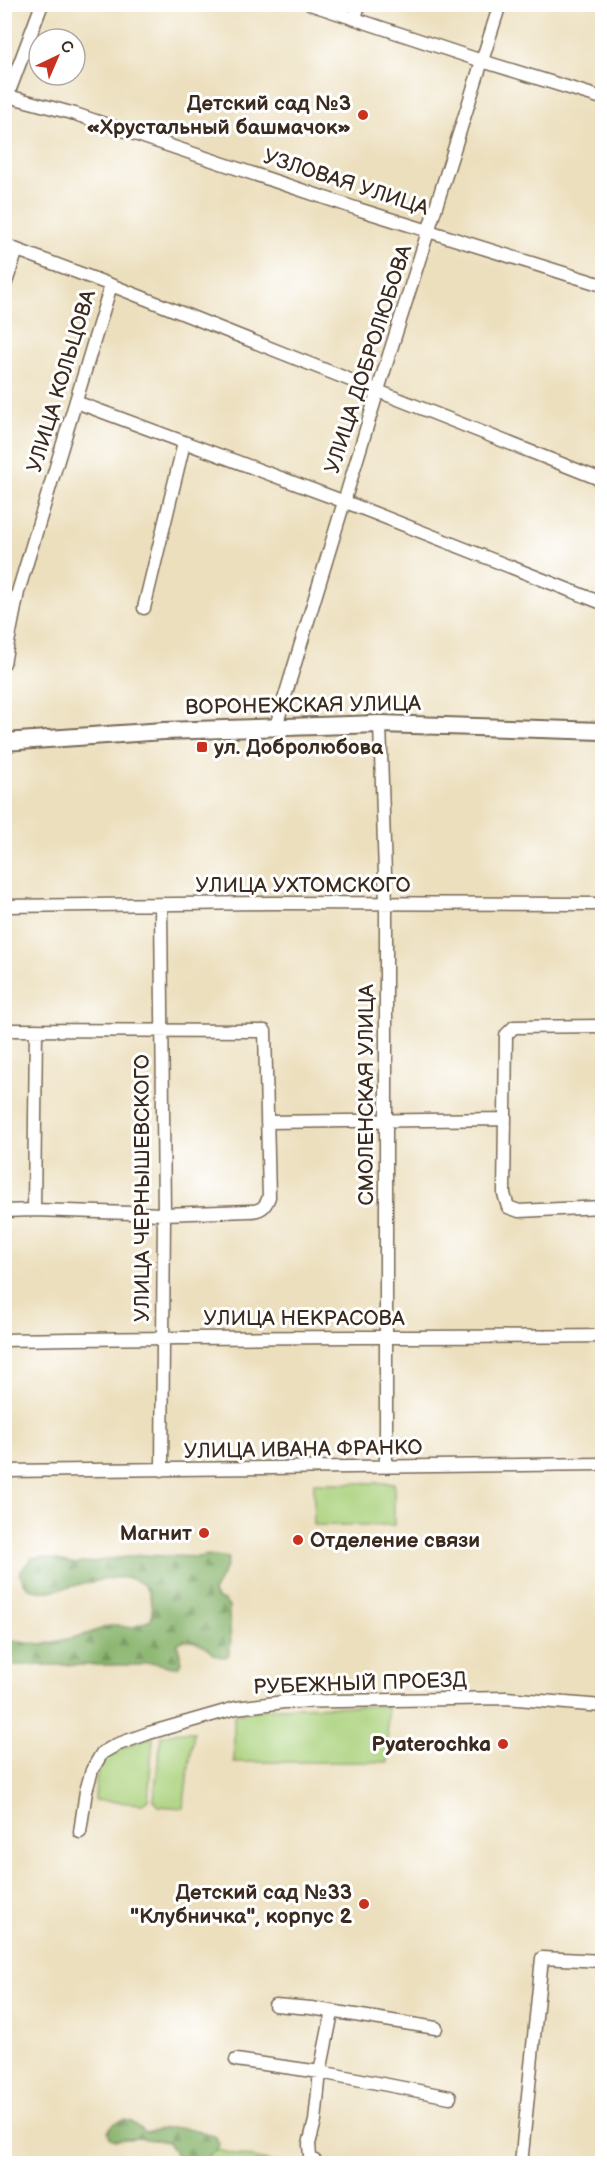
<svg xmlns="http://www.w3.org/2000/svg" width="607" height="2168" font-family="'Balsamiq Sans',sans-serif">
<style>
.green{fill:#abd27d;stroke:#737e4e;stroke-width:1.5}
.forest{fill:url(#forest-firs);stroke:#626f45;stroke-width:1.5}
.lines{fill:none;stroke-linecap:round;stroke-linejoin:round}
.stream{stroke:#5dc4da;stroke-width:4}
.street-casing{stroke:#796956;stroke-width:15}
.secondary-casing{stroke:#796956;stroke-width:20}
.street{stroke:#fff;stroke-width:12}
.secondary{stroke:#fff;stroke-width:16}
.poi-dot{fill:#c8321e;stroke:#fff;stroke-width:2}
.labels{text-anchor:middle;stroke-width:6;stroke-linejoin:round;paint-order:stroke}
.poi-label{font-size:21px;font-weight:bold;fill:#3b2a1e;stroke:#fff;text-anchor:end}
.street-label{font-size:21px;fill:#3b2a1e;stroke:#fff}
</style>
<defs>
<pattern id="forest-firs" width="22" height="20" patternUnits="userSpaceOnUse" patternTransform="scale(1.5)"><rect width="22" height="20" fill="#88b46c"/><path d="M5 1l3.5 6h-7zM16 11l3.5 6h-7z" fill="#709358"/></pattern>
</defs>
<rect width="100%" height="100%" fill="#fff"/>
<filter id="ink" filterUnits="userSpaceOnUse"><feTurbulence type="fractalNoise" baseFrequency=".0167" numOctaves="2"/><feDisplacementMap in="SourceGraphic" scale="12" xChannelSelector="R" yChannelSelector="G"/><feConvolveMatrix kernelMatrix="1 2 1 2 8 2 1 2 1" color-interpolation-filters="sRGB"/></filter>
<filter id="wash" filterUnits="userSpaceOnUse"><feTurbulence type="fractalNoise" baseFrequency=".008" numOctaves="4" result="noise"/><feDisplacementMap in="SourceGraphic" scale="24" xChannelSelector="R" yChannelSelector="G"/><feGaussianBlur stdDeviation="1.35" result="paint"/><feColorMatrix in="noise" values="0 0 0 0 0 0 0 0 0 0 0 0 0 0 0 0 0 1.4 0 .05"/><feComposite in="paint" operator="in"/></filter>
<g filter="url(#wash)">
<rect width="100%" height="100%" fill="#ecdfbd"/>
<path class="green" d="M314,1483H394V1525H314Z
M387,1706L388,1762H234V1714C284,1704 336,1707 387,1706Z
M178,1732H194L183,1808L159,1806L154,1800L161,1736Z
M153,1737L148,1800L142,1804L95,1800C96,1790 95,1776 99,1767C104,1753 139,1740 153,1737Z
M180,2142L271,2162L283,2163L177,2164Z"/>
<path class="forest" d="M140,1555L198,1557L209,1555L228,1558L227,1565L213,1593L217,1599L224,1601L229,1607C228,1623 234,1642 228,1656C214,1660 210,1647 198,1643C194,1641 188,1641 184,1640L177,1644L182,1662L179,1667C161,1668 158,1658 139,1665H5V1640L42,1645L84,1635L109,1626L116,1625L131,1628L151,1620C153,1611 152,1606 150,1597C138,1553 62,1599 34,1590C25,1587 23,1581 19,1573L32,1558L44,1557L76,1564Z
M125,2120L132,2122L144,2132C173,2126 189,2125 216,2137L219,2144L217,2150L201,2160L200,2163H174L175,2153L168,2142L138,2138L116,2140L111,2138L108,2132C112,2124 116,2121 125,2120Z"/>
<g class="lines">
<path class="stream" d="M4,19L10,4"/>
</g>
</g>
<g filter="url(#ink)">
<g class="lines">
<defs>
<path id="street" d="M310,4L482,61L602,98
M355,19L359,4
M8,96L75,114L361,210L602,285
M4,105L42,4
M4,245L111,285L602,480
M4,288L17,250
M76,402L356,506L602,603
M144,608L184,443
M4,663L18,592L111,285
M380,724L386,904V1467
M276,726L378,390L500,4
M161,905L164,1214L162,1470
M4,906L271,903L602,904
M602,1026L514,1027L506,1035L504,1194L508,1207L519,1211L602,1207
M4,1030L265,1031L269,1197C265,1208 260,1211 249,1211L164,1214L34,1210L4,1211
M267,1122L505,1119
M34,1210L36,1030
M4,1340C204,1336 403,1338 602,1336
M4,1471L602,1464
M80,1832L86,1791L92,1770L102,1753L116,1745L149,1733L236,1708L284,1702L506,1698L602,1706
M275,2005L311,2008L436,2028
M236,2060L320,2072L450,2097
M318,2164L310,2157L309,2144L315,2121L320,2072L332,2013
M521,2164L542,1958L602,1961"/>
<path id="secondary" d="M4,742L164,731L380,724L602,731"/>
</defs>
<use href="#street" class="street-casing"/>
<use href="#secondary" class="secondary-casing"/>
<use href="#street" class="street"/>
<use href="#secondary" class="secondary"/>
</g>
</g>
<g class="poi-dot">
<circle cx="363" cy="115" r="6"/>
<rect x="196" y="741" width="12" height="12" rx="3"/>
<circle cx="204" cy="1533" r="6"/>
<circle cx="298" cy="1540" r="6"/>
<circle cx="503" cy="1744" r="6"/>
<circle cx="364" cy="1904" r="6"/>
</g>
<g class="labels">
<g class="poi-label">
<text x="351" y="110">Детский сад №3<tspan x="351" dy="24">«Хрустальный башмачок»</tspan></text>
<text x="214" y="754" text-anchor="start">ул. Добролюбова</text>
<text x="192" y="1540">Магнит</text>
<text x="310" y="1547" text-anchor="start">Отделение связи</text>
<text x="491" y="1751">Pyaterochka</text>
<text x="352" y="1899">Детский сад №33<tspan x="352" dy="24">"Клубничка", корпус 2</tspan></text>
</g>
<g class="street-label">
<text transform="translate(346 182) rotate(18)" y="7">УЗЛОВАЯ УЛИЦА</text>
<text transform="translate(368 359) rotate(-72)" y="7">УЛИЦА ДОБРОЛЮБОВА</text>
<text transform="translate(61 381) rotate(-73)" y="7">УЛИЦА КОЛЬЦОВА</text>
<text transform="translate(303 705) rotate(-1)" y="7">ВОРОНЕЖСКАЯ УЛИЦА</text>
<text x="303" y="892">УЛИЦА УХТОМСКОГО</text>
<text transform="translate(366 1095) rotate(-90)" y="7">СМОЛЕНСКАЯ УЛИЦА</text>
<text transform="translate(142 1188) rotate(-90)" y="7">УЛИЦА ЧЕРНЫШЕВСКОГО</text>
<text x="304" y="1325">УЛИЦА НЕКРАСОВА</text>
<text transform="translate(303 1449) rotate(-1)" y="7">УЛИЦА ИВАНА ФРАНКО</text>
<text transform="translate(360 1683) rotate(-2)" y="7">РУБЕЖНЫЙ ПРОЕЗД</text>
</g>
</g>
<rect width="607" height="2168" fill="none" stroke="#fff" stroke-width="24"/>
<g transform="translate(57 57) rotate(44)"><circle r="28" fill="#ffffff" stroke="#b1aaa5" stroke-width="1.5"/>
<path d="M0-4.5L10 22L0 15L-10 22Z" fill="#c8321e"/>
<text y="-9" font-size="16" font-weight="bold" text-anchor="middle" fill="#3b2a1e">С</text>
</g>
</svg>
